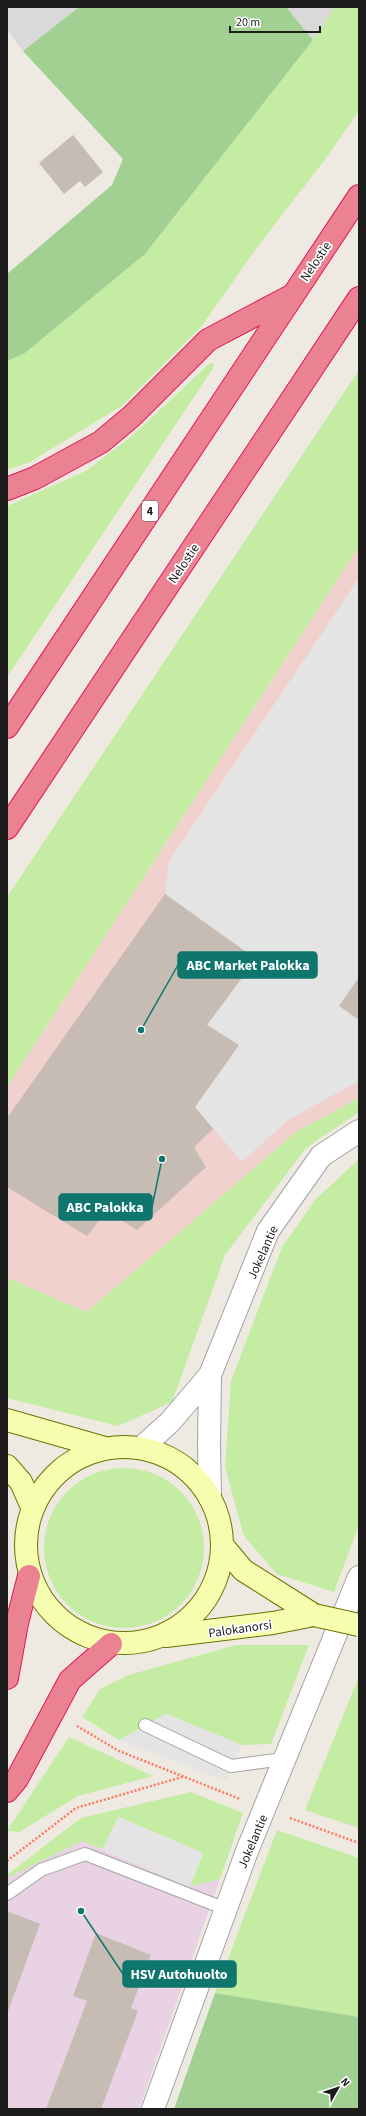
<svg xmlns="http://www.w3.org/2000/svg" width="366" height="2116" font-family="'Source Sans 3',sans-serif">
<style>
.residential{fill:#dad9d9}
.commercial{fill:#f1d1ce}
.industrial{fill:#e8d2e3}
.grass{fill:#c4eca2}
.forest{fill:#a2d092}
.parking{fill:#e4e4e4}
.building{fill:#c6bcb4}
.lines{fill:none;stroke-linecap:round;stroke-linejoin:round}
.service-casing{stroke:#a3a3a3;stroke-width:14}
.minor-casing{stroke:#a3a3a3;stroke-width:24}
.secondary-casing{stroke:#657600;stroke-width:24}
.motorway-casing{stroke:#e11956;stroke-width:24}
.path{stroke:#ff7761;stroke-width:2.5;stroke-dasharray:2 2;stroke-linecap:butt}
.service{stroke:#fff;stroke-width:12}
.minor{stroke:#fff;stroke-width:22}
.secondary{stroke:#f6fdaf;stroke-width:22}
.motorway{stroke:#eb8292;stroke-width:22}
.secondary-bridge-casing{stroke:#657600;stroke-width:24;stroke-linecap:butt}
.secondary-bridge{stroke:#f6fdaf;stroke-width:22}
.labels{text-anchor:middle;stroke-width:3.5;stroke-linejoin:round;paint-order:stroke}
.shield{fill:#fff;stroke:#606060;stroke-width:1}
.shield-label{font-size:12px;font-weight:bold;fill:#1c1c1c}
.street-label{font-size:13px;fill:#1c1c1c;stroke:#fff}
.leader{fill:none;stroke:#0f766e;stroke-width:1.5}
.callout-dot{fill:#0f766e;stroke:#fff;stroke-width:1.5}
.callout{fill:#0f766e;stroke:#0f766e;stroke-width:1.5}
.callout-label{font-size:14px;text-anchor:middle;font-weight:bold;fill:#fff}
</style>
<rect width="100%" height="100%" fill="#eeeae1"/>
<path class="residential" d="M7,7H79L23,51L7,30Z
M286,7H335L313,40Z"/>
<path class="commercial" d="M359,546V1098L296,1132L87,1312L7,1278V1087Z"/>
<path class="industrial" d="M82,1841L190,1887L220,1879L139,2109H7V1878Z"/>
<path class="grass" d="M335,7H359V111L323,162L255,250L201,327L123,405L30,462L7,470V361L25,353L145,254L313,40Z
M211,362L214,365L212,370L7,677V506L86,471L132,436Z
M359,370V546L7,1087V897Z
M359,1098V1112L306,1148L225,1255L172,1402L118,1426L7,1398V1278L87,1312L296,1132Z
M359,1159V1525L334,1592L277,1574L244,1536L225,1467L231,1381L282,1247L315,1200Z
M44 1548a80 80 0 1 1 160 0a80 80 0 1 1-160 0Z
M236,1645H309L271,1744L242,1745L166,1714L119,1740L82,1717L100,1689L129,1675Z
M359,1676V1828L305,1810Z
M69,1737L153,1776L78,1796L19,1832L7,1831Z
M191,1792L243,1813L220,1879L190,1887L203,1853L119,1817L103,1849L82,1841L7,1878V1875L81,1818Z
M277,1830L359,1858V2017L215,1993Z"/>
<path class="forest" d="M79,7H286L313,40L145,254L25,353L7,361V274L112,185L123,159L23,51Z
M215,1993L359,2017V2109H174Z"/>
<path class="parking" d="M359,578V1081L288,1120L242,1162L195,1107L239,1045L207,1025L256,959L165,894L169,861Z
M166,1714L242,1745L231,1766L227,1781L119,1740Z
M118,1817L203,1853L190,1887L103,1849Z"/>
<path class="building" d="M73,135L103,172L85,187L80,181L64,194L39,163Z
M165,894L256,959L207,1025L239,1045L195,1107L213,1129L194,1147L206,1167L137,1230L106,1211L87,1236L7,1187V1118Z
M359,977V1020L339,1006Z
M7,1911L40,1924L7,2014Z
M96,1933L151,1955L131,2008L138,2011L101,2109H46L87,2001L73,1996Z"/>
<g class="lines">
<defs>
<path id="service" d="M145,1725L231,1766L283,1759
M7,1894L41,1870L85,1854L226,1909"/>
<path id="minor" d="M210,1375L209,1446L210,1498
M141,1448L170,1422L210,1375L268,1231L321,1156L359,1131
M153,2109L247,1851L359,1577"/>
<path id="secondary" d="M7,1420L105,1448
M26 1545a98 98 0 1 1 196 0a98 98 0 1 1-196 0Z
M7,1466L21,1482L32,1507
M223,1546L243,1570L314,1615
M166,1636L273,1623L314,1615"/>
<path id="motorway" d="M7,489L35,478L101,442L132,416L208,340L291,296
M7,727L359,196
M7,828L359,298
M7,1678L17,1623L29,1576
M7,1791L17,1779L70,1680L111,1644"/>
</defs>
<use href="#service" class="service-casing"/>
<use href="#minor" class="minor-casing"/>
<use href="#secondary" class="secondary-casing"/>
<use href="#motorway" class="motorway-casing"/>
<path class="path" d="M77,1726L119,1751L240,1799
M290,1818L359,1843
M7,1861L76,1808L182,1777"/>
<use href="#service" class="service"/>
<use href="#minor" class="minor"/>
<use href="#secondary" class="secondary"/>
<use href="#motorway" class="motorway"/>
<defs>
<path id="secondary-bridge" d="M314,1615L359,1625"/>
</defs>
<use href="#secondary-bridge" class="secondary-bridge-casing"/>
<use href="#secondary-bridge" class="secondary-bridge"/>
</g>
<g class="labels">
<rect class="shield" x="142" y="501" width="16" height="20" rx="3"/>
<g class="shield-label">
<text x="150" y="515">4</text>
</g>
<g class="street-label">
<text transform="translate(315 261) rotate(-56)" y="5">Nelostie</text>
<text transform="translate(183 563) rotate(-56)" y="5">Nelostie</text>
<text transform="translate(262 1252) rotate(-66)" y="5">Jokelantie</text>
<text transform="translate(240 1628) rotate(-8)" y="5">Palokanorsi</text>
<text transform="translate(252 1841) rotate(-67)" y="5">Jokelantie</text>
</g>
</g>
<path class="leader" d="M141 1030L178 965M162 1159L152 1207M81 1911L123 1974"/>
<g class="callout-dot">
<circle cx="141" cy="1030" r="4"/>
<circle cx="162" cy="1159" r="4"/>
<circle cx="81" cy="1911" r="4"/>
</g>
<g class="callout">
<rect x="178" y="952" width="139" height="26" rx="4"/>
<rect x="59" y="1194" width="93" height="26" rx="4"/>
<rect x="123" y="1961" width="113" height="26" rx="4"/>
</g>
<g class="callout-label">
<text x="248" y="970">ABC Market Palokka</text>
<text x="105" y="1212">ABC Palokka</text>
<text x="179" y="1979">HSV Autohuolto</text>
</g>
<rect width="366" height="2116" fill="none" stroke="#1c1c1c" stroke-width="16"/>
<g transform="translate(338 2088) rotate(51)" stroke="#ffffff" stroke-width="3" paint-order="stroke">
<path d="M0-3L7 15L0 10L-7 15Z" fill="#1c1c1c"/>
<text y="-6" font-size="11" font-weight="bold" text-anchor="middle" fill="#1c1c1c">N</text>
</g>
<path d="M230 26v6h90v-6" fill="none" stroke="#1c1c1c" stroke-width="2"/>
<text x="236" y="26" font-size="12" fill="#1c1c1c" stroke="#ffffff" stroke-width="3" paint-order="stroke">20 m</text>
</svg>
